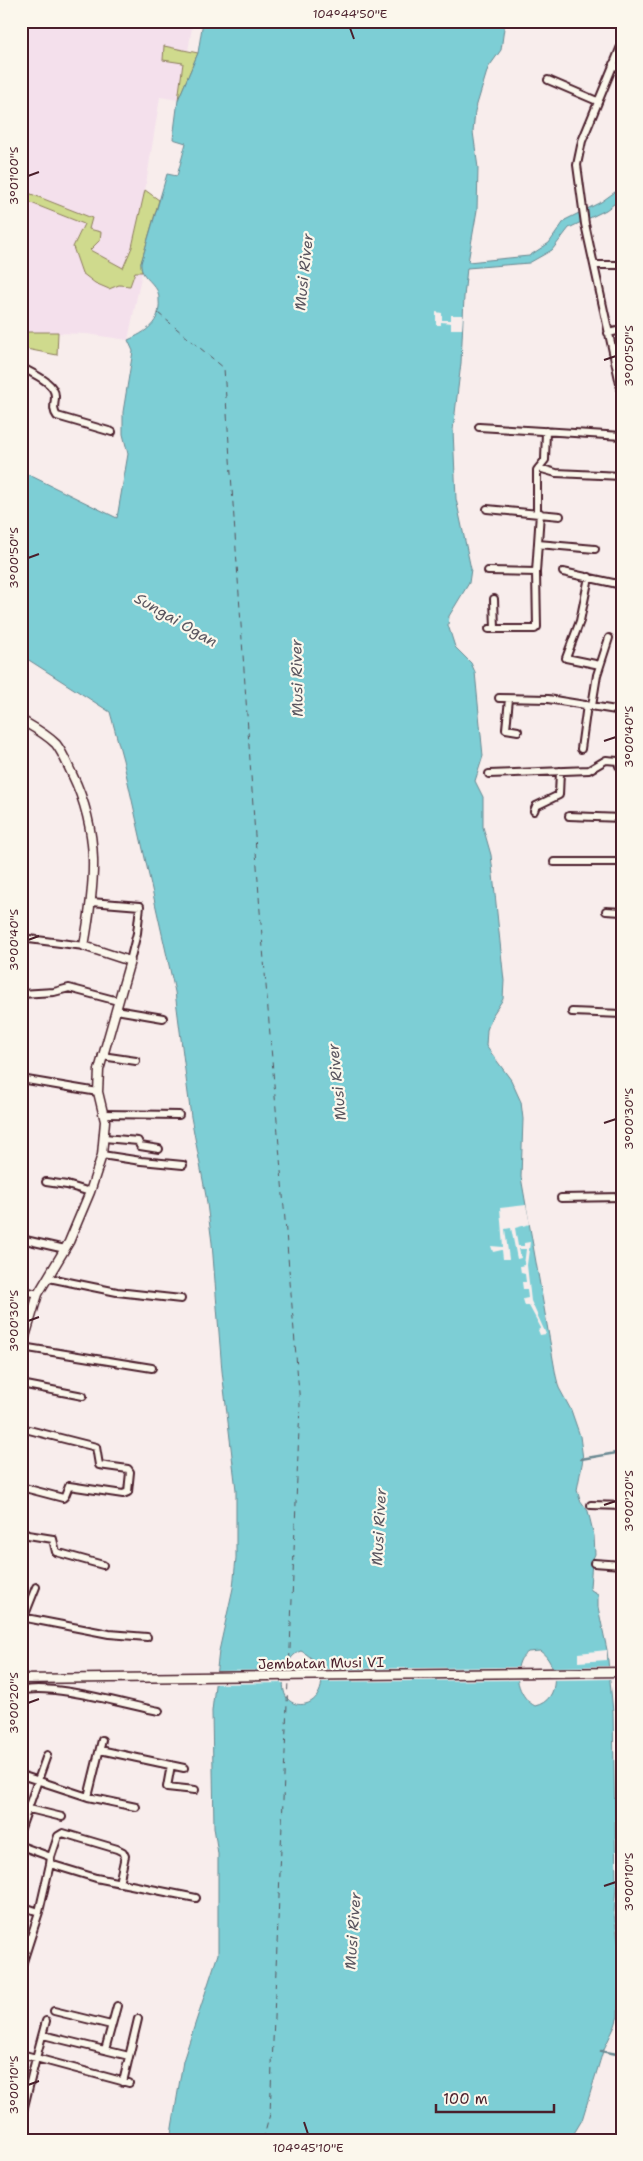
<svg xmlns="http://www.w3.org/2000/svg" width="643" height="2161" font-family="'Shantell Sans',sans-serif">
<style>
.built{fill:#f4e0ec}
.green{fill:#cfda8d;stroke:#8c7c5c}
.water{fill:#7dced5;stroke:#698891;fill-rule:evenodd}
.pier{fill:#f8edec}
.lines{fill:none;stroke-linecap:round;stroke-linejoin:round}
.stream{stroke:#698891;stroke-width:2.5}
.ferry{stroke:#59545e;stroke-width:1;stroke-dasharray:6 5;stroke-linecap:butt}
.minor-casing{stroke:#4a1f2b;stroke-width:10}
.tertiary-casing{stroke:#4a1f2b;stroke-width:11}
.minor{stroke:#fbf7ec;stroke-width:6}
.tertiary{stroke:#fbf7ec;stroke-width:8}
.ticks{fill:none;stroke:#4a1f2b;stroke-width:2}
.labels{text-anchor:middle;stroke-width:4.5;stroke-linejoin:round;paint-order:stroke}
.street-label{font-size:14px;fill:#4a1f2b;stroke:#fbf7ec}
.water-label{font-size:15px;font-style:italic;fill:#59545e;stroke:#fbf7ec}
.neatline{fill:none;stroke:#4a1f2b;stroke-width:2}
.ticks-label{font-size:12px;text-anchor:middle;fill:#4a1f2b}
</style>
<rect width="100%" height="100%" fill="#f8edec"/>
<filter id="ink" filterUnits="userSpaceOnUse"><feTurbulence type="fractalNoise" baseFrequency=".02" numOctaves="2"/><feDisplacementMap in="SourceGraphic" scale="10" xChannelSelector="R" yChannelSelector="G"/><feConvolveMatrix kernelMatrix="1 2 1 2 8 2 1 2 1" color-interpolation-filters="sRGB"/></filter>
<g filter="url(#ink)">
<path class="built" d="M23,21H193L188,51L164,47L183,63L178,100L160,97L145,190L132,247L123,269L90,250L100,240L101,232L89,229L91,218L21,190Z
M21,199L84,224L73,247L82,273L130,286L135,272H142L128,340L87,334L21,332Z"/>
<path class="green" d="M164,46L198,53L178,100L183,63L163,60Z
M21,190L92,218L89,229L101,232L100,240L90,250L123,268L132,247L145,190L159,200L141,263L142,272H135L130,286L119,285L109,289L95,283L82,273L73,247L84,224L21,199Z
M21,332H58L57,355L21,348Z"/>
<path class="water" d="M203,21H505L501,50L488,68L475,111L473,132L478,168L477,210L468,262L529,256L549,243L565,220L601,202L622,187V198L606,210L569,228L552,250L529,263L467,268L464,297L461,363L453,430L456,499L471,569L469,583L449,616L448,625L455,647L471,663L475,672L483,756L475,781L483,797V827L491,855L504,981L503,999L492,1016L487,1030L486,1046L511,1080L521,1102L523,1119L521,1177L556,1376L559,1388L571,1410L580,1436L583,1459L577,1490L580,1500L588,1511L594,1536L595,1554L592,1561L590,1587L591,1590L598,1594V1607L607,1650L613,1712L616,1885L614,1914L619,1948L618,2016L615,2026L603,2051L582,2120L570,2140H170L183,2061L218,1954V1854L214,1827L212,1711L219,1651L233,1588L236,1558V1490L222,1371L212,1243L206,1196L191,1117L175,992L123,760L110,712L21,655V471L117,518L128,454L123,434V412L133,351L128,340C146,332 161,323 159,300C159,295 158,290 154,286C148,278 140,274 141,263L167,174L177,176L186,143L173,139L178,100L198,53ZM301,1651C318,1659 328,1680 317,1696C308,1709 287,1707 284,1691C281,1678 287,1655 301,1651ZM540,1651C558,1663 562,1700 535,1706C520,1698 513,1677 520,1661C521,1658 525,1654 528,1652Z"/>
<path class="pier" d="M436,312L442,313V320H451V315H463L462,329H451V323L441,322V325H436Z
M526,1205L530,1224L515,1228L518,1246H524V1243L530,1242L527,1265L531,1301L546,1334L540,1335L538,1330L541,1328L529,1306H525L523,1299L528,1298L527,1289H523L522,1282H526L525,1274L521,1273L520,1266L524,1265L526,1249H519L521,1258L517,1259L511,1228L505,1229L509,1259H503L502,1250L493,1252L491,1246L503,1247L500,1208Z
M607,1650V1660L578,1662V1653Z
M611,1666L612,1679L552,1680L549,1667Z
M522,1667L521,1680L319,1682L317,1669Z
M288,1670L286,1683L213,1684L214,1671Z"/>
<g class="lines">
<path class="stream" d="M581,1459L622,1452
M601,2051L622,2055"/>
<path class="ferry" d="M158,313L224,368L260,911L300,1405L289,1673
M263,2140L270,2114L288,1680"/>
<defs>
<path id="minor" d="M622,44L582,141L577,165L585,224L622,393
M613,64L622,70
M548,80L597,101
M594,265H622
M608,333L622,330
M21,367C31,373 55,382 55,396C55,404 52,409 57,416L112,432
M479,427L622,436
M539,468L556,473L622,476
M487,509L560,516
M537,513V470L545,460L546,431
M538,544L595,549
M488,571L536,572
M563,572L622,585
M589,577L580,621L566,658L600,665
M494,599L495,629
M489,629H535L537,627L536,572L540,513
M499,698L548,699L622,711
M509,699L506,729L518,731
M592,706L597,675L609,638
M581,749L587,705
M489,774L589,770L606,760L618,761L619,766L622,767
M534,811L536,806L559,795L560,771
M569,816L622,818
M554,862H622
M91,902L140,906L137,933L130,961
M606,911L622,912
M21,938L84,946
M21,994L54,992L69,988L118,1001
M116,1010L163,1018
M572,1012L622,1014
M622,1037V1042
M102,1056L136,1061
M21,1079L98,1092
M103,1114L179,1115
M104,1138L138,1141L140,1146L159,1149
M102,1155L141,1161L183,1165
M46,1182L67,1185L90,1192
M561,1198L622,1197
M21,1239L65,1249
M49,1278L117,1292L181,1299
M21,1290L38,1294
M22,1347L152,1368
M21,1384L83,1396
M21,1428L96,1447L99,1465L128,1469L130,1472L128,1492L123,1494L69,1486L65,1496L63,1498L21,1487
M591,1505L622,1506
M21,1531L28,1535L53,1539L56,1552L103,1565
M594,1563L622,1565
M21,1617L109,1634L147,1637
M24,1617L36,1587
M21,1691C50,1682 127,1705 159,1711
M100,1750L184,1768
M171,1765L167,1787L195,1790
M21,1775L88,1797L136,1807
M88,1797L102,1740
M21,1807L62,1817
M21,1828L47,1755
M21,1846L51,1857L58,1836L63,1833L117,1849L123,1852L125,1856L119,1883
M51,1857L50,1864L96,1878L196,1898
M21,1906L39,1912
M21,1936L30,1939
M21,1968L39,1912L50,1864
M54,2011L111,2025
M46,2021L36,2058L129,2083
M43,2035L129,2056
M105,2050L117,2006
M21,2054L36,2058L22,2115
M123,2082L138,2019"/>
<path id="tertiary" d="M21,720C33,727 46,734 56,744C63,753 67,764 72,774C101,834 95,884 84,946L130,961L99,1070L98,1092L105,1121L102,1155L90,1192L69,1242L38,1294L21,1350
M21,1679L622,1672"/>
</defs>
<use href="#minor" class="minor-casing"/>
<use href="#tertiary" class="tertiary-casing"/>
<use href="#minor" class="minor"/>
<use href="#tertiary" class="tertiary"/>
</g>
</g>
<path class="ticks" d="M350,28L354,39M28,176L39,172M604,360L616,356M28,558L39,554M604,741L616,737M28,940L39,936M604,1123L616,1119M28,1321L39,1317M604,1505L616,1501M28,1703L39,1699M604,1886L616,1882M28,2085L39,2081M304,2122L308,2134"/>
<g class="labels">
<g class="street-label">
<text transform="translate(321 1663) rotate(-1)" y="5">Jembatan Musi VI</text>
</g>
<g class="water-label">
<text transform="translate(304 272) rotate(-84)" y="5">Musi River</text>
<text transform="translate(176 620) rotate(30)" y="5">Sungai Ogan</text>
<text transform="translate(297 678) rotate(-91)" y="5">Musi River</text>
<text transform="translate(337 1082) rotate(-96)" y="5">Musi River</text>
<text transform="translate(379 1527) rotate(-87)" y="5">Musi River</text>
<text transform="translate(353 1931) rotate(-86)" y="5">Musi River</text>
</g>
</g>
<rect width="643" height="2161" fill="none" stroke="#fbf7ec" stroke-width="55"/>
<path d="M436 2104v8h118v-8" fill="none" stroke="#4a1f2b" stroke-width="2.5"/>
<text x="443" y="2104" font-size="15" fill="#4a1f2b" stroke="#fbf7ec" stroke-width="4" paint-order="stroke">100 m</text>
<rect x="28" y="28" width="588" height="2106" class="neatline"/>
<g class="ticks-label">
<text x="350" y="18">104°44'50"E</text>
<text transform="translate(14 176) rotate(-90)" y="4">3°01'00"S</text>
<text transform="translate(629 356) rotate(-90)" y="4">3°00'50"S</text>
<text transform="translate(14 558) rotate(-90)" y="4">3°00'50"S</text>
<text transform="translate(629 737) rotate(-90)" y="4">3°00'40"S</text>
<text transform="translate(14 940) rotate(-90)" y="4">3°00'40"S</text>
<text transform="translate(629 1119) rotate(-90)" y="4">3°00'30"S</text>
<text transform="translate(14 1321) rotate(-90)" y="4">3°00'30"S</text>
<text transform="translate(629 1501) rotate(-90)" y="4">3°00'20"S</text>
<text transform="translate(14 1703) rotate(-90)" y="4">3°00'20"S</text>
<text transform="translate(629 1882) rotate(-90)" y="4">3°00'10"S</text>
<text transform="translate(14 2085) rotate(-90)" y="4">3°00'10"S</text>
<text x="308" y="2152">104°45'10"E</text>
</g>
</svg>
